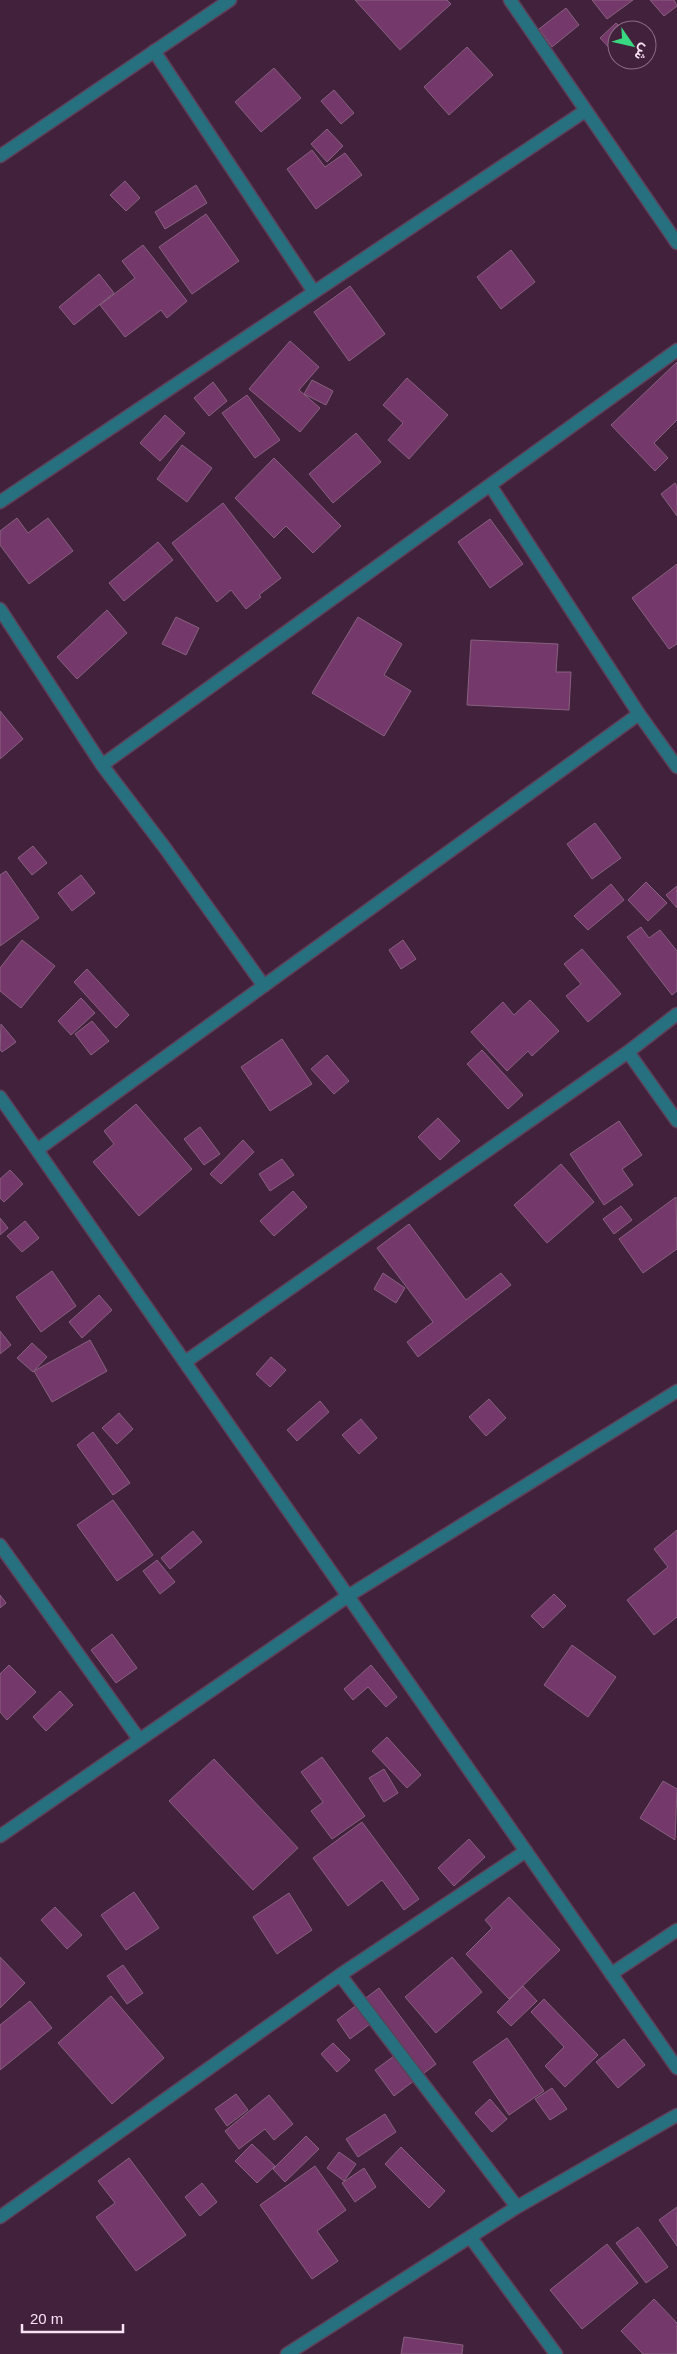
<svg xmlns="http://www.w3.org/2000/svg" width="677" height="2354" font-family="Helvetica,Vazirmatn,sans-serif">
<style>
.building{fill:#74396a;stroke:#87617f}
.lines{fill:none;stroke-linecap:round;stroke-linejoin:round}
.minor-casing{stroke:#5f4059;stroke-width:15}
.minor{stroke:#26707f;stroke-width:12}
</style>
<rect width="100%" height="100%" fill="#42213c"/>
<path class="building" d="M355,0H447L451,4L400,50Z
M592,0H633L607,19Z
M650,0H674L677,6L664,16Z
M566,8L579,25L552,47L539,29Z
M616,23L623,30H617L616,55L600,38Z
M467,47L493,75L449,115L424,87Z
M274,68L301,98L261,132L235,102Z
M334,90L354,113L341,124L321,101Z
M327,129L343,146L327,162L311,144Z
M312,150L325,167L345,153L362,175L316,209L287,169Z
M125,181L140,198L126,211L110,195Z
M196,185L207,203L165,229L155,212Z
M206,214L239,261L192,294L159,247Z
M143,245L187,301L167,318L161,310L125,337L100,305L135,278L122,261Z
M511,250L535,282L501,309L477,277Z
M99,274L114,293L74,325L59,307Z
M350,286L385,334L349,361L314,312Z
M290,341L319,367L299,390L320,408L300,432L249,389Z
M677,362V420L654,443L668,458L655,471L611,425Z
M407,378L448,415L409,459L388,440L403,423L383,405Z
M312,380L333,391L326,405L304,394Z
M213,382L227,401L209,416L194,398Z
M247,395L280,440L255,458L222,413Z
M165,415L185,433L160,461L140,443Z
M356,433L381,462L333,503L309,474Z
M182,445L212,468L187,502L157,479Z
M274,458L341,526L313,553L286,526L274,538L235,498Z
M675,483L677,486V516L661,494Z
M223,503L281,578L259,595L261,597L246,609L231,590L217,602L172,543Z
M17,518L28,533L48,518L73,551L29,584L0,545V531Z
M490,519L523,564L490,588L458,542Z
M158,542L173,560L124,601L109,583Z
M677,564V644L669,649L632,598Z
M107,610L127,633L77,679L57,657Z
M176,617L199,628L186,655L162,644Z
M358,617L402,644L384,675L411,691L384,736L312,693Z
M471,640L558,644L556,672H571L569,710L467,705Z
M0,711L23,739L0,759Z
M595,823L621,858L592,879L567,844Z
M33,846L47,863L32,875L18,858Z
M6,871L39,918L0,946V875Z
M81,875L95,893L72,911L58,893Z
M646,882L667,903L648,921L628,900Z
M611,884L624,900L588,930L574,916Z
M677,886V908L666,895Z
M641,927L649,938L660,930L677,951V991L672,995L627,937Z
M22,940L55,966L21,1008L0,991V968Z
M403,940L416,959L401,969L389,950Z
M582,949L621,994L588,1022L566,996L581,984L564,964Z
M87,969L129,1015L116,1028L74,982Z
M81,998L95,1013L71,1035L58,1021Z
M530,1000L559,1031L532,1056L528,1051L507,1071L471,1032L503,1002L514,1015Z
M92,1021L109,1041L91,1055L75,1034Z
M1,1024L16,1042L2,1052L0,1050Z
M282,1039L312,1084L270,1111L241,1067Z
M482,1050L523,1095L508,1109L467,1064Z
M327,1055L349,1081L334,1094L311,1069Z
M136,1104L192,1169L139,1216L93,1162L114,1144L104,1131Z
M438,1118L460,1141L440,1160L418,1137Z
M619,1121L642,1155L622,1169L633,1185L604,1205L570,1154Z
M200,1127L220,1154L204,1165L184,1139Z
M243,1140L254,1152L221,1184L210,1174Z
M282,1159L294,1175L270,1191L259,1174Z
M561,1164L594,1202L547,1243L514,1205Z
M10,1170L23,1184L4,1202L0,1198V1179Z
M293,1191L307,1207L274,1236L260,1221Z
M676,1197L677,1249L643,1273L619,1239Z
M621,1206L632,1220L614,1234L603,1219Z
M0,1218L8,1228L0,1235Z
M25,1221L39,1238L22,1252L7,1236Z
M409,1224L466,1300L501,1273L511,1285L418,1357L407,1342L433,1322L377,1248Z
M52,1271L76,1306L41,1332L16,1297Z
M383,1273L405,1288L396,1303L374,1289Z
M99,1295L112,1310L82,1338L69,1322Z
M0,1331L11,1345L0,1354Z
M90,1340L107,1371L52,1402L34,1371Z
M32,1343L47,1357L33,1372L17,1358Z
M271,1357L286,1370L270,1387L256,1374Z
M489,1399L506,1418L486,1436L469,1417Z
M320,1401L329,1412L297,1441L287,1430Z
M119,1413L133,1429L117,1444L102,1428Z
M361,1419L377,1438L359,1454L342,1435Z
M93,1432L130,1483L113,1495L77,1445Z
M113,1500L153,1555L117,1581L77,1525Z
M677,1530V1617L654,1635L627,1600L668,1567L654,1549Z
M193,1531L202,1542L170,1569L161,1558Z
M157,1560L175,1582L160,1594L143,1571Z
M554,1594L566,1606L543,1628L531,1616Z
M0,1595L6,1603L0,1608Z
M112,1634L137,1668L116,1683L91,1650Z
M572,1645L616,1677L588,1717L544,1685Z
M9,1665L36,1692L7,1720L0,1712V1674Z
M371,1665L397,1697L386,1707L368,1687L353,1700L344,1689Z
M60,1691L73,1705L46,1731L33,1717Z
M387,1737L421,1775L407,1788L372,1751Z
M322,1757L365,1816L332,1839L311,1811L323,1802L301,1772Z
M214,1759L298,1848L253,1890L169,1801Z
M384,1769L398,1793L384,1802L369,1778Z
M663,1781L677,1789L675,1840L640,1818Z
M362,1822L419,1899L404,1910L382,1880L348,1906L313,1858Z
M469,1839L485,1857L454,1886L438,1868Z
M134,1892L159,1928L126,1950L101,1915Z
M289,1893L312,1930L277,1954L253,1917Z
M509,1897L560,1950L509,1999L466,1954L492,1928L485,1920Z
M55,1907L82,1935L67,1949L41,1920Z
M0,1957L25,1983L0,2008Z
M452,1957L482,1992L436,2033L405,1997Z
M123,1965L143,1993L127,2004L107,1976Z
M523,1986L537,2001L511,2026L497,2012Z
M379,1988L436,2064L394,2096L375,2070L394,2056L370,2024L350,2039L337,2020Z
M111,1996L164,2058L112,2104L58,2043Z
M544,1999L598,2055L565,2087L545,2066L564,2047L531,2012Z
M30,2001L52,2028L0,2070V2025Z
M507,2038L544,2091L509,2115L473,2062Z
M624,2039L645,2065L618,2088L596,2062Z
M333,2043L350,2060L337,2072L321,2054Z
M552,2088L567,2109L550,2120L535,2099Z
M236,2094L248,2110L227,2126L215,2109Z
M269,2095L293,2124L274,2140L265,2129L239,2149L225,2131Z
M490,2099L507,2119L492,2132L475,2113Z
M385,2114L396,2132L358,2157L346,2139Z
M306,2136L319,2149L285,2182L273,2169Z
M252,2144L275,2166L257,2183L235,2161Z
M401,2147L445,2191L429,2208L385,2164Z
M339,2152L356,2164L344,2181L327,2168Z
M129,2158L186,2235L136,2271L96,2217L115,2203L98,2181Z
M315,2166L346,2210L317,2231L338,2261L312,2279L260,2205Z
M364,2168L376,2187L355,2202L342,2183Z
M202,2183L217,2202L200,2216L185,2197Z
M677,2207V2246L659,2220Z
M638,2227L668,2267L646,2283L616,2243Z
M607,2244L638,2283L582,2329L550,2290Z
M654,2299L677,2323V2354H643L621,2331Z
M404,2337L463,2345L462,2354H401Z"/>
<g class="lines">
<defs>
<path id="minor" d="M510,0L677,243
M154,51L314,292
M0,156L230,0
M490,485L639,714L677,767
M0,502L585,111
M0,609L102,765L165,848L264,986
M102,765L677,350
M628,1052L677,1121
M0,1097L677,2068
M37,1150L639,714
M185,1362L628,1052L677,1014
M0,1545L139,1739
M0,1836L348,1596L677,1391
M611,1974L677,1930
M340,1975L517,2207
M0,2217L340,1975L526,1851
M471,2238L556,2354
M287,2354L517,2207L677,2115"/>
</defs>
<use href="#minor" class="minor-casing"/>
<use href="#minor" class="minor"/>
</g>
<g transform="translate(632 45) rotate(124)"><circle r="24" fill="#42213c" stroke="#8b6e85"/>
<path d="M0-4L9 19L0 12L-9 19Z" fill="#38d880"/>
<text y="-8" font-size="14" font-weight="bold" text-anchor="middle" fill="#f8e2f3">ش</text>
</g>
<path d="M22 2324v8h101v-8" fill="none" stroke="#f8e2f3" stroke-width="2.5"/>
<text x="30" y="2324" font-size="15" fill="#f8e2f3" stroke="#42213c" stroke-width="4" paint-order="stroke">20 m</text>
</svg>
